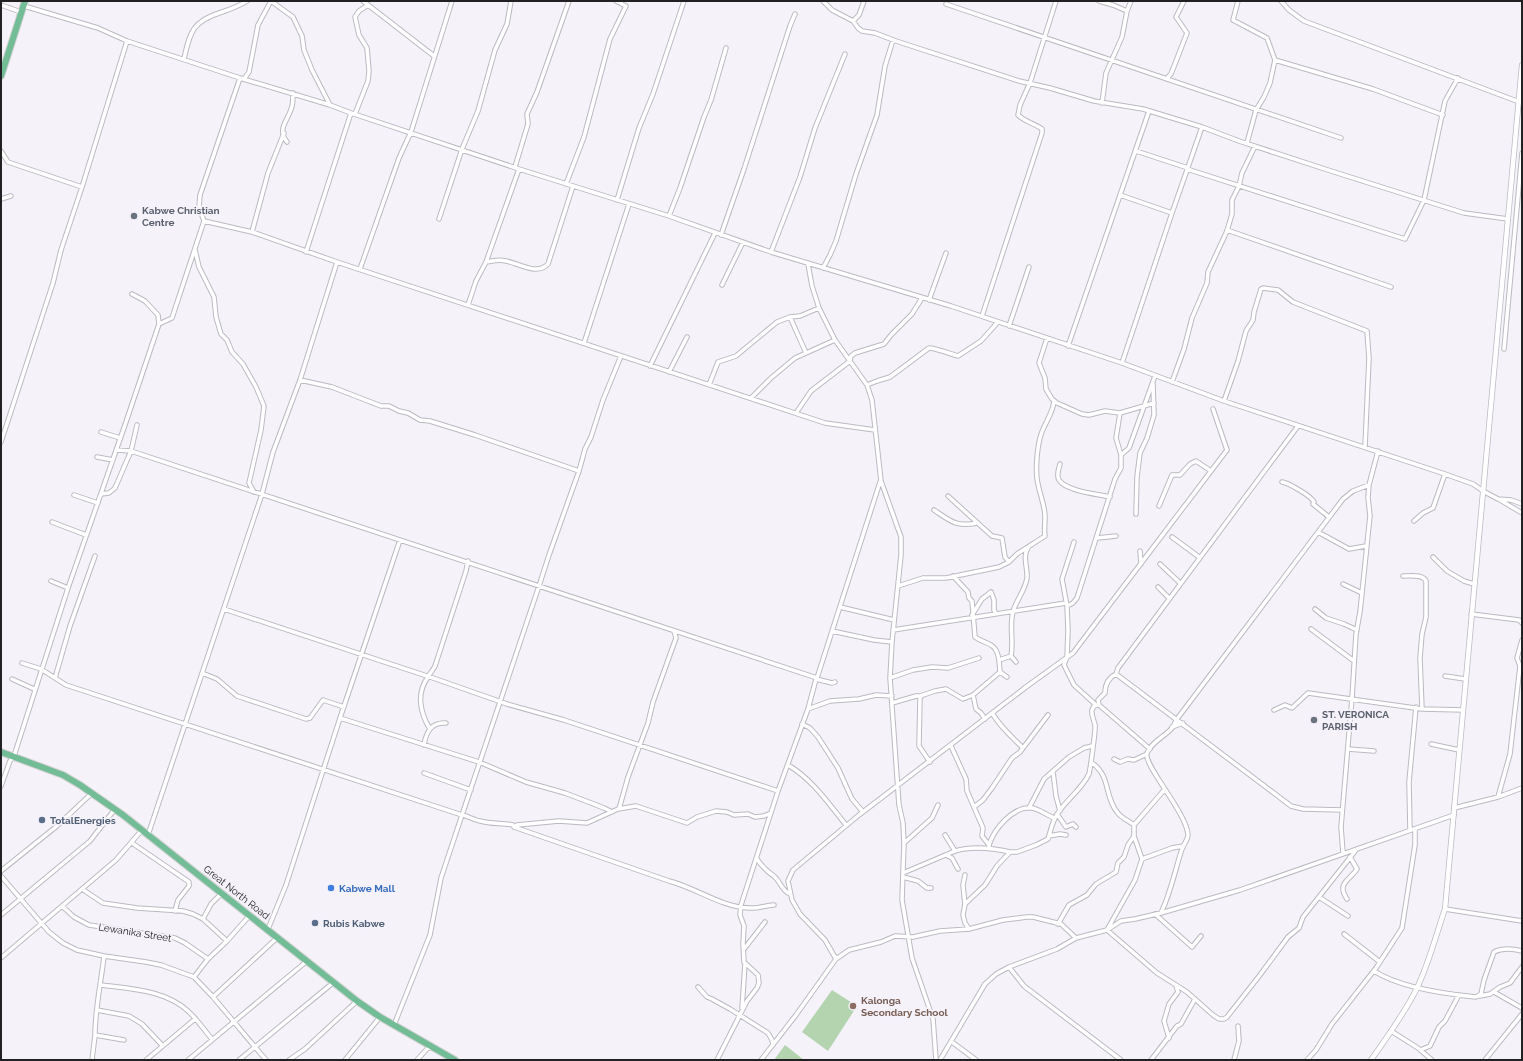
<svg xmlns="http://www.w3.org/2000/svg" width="1523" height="1061" font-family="Raleway,sans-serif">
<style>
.green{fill:#b4d4af}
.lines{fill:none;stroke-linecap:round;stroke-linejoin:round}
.minor-casing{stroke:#bcbac1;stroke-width:5.5}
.tertiary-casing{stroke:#bcbac1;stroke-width:6}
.trunk-casing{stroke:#d3d2d3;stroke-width:8}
.minor{stroke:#fff;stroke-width:3.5}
.tertiary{stroke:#fff;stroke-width:4.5}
.trunk{stroke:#72bc96;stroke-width:6}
.worship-dot{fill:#6b7280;stroke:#f5f2fa;stroke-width:1.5}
.service-dot{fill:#5c6f8a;stroke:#f5f2fa;stroke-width:1.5}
.shop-dot{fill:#3f7fe0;stroke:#f5f2fa;stroke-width:1.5}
.education-dot{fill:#8d6e63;stroke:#f5f2fa;stroke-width:1.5}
.labels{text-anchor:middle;stroke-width:3.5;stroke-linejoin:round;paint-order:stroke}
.worship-label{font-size:10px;font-weight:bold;fill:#5b616d;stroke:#f5f2fa;text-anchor:start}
.service-label{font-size:10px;font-weight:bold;fill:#4e5e75;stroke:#f5f2fa;text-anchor:start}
.shop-label{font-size:10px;font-weight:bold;fill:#366cbe;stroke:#f5f2fa;text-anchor:start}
.street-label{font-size:10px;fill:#212023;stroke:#f5f2fa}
.education-label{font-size:10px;font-weight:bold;fill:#785e54;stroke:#f5f2fa;text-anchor:start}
</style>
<rect width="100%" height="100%" fill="#f5f2fa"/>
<path class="green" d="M832,990L857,1006L828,1051L802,1032Z
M785,1045L804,1060H774Z"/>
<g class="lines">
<defs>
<path id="minor" d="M271,1L293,17L302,36L304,50L312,70L330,105
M363,1L434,56
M823,1L832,10L853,21L858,28L862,31L875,33L896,41L1019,81L1050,88L1094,101L1143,109L1202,127L1239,141L1331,171L1464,213L1508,219
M1099,1L1113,5L1127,11L1131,1
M1238,1L1233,20L1267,38L1275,60L1270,83L1264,97L1256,110L1247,143
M1281,1L1289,10L1304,21L1522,103
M946,4L1341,138
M1,5L21,12
M24,6L98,28L127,41L240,78L330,105L351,113L519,169L669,216L771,252L951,306L1122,363L1224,401L1445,474L1473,484L1483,491L1498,499L1511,500L1522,504
M853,21L859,15L864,1
M184,59C190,31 193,21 222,12C231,9 239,6 247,1
M1275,60L1373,89L1443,115
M1167,78L1171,74L1187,33L1176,17L1184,1
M244,79L249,72L258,25L271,1
M1102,103L1106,73L1122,37L1127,11
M355,114L368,81L369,71L367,48L359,35L355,17L359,11L368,5
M287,142C276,128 289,120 292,106C293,102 293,98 293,93
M1,151L8,162L82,187
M1136,151L1188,168
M515,167L528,124L527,114L537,92L569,1
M1187,169L1405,239L1424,200L1445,101L1458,78
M566,184L584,137L610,39L626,6L616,1
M1120,195L1172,213
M1,199L11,196
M617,200L639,128L653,94L684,1
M669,216L680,188L704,117L711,100L726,48
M439,219L462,149L478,111L495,50L507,24L511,1
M204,221L252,232L337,262L825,423L875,430
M1227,230L1391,287
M252,232L268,173L284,133
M721,235L744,169L790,26L795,14
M195,250L199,267L214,297L216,317L221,334L227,340L232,352L243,364L256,387L264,406L261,430L249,483L254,492
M306,252L351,113
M771,252L800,177L815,128L845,54
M486,262C493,261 499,259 506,261C518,263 537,276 548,264L573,186
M808,264L812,286L819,308L835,340L867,385L872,400L881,481L901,537V555L892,642L890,678L899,805L903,823L904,843L902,900L912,958L933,1019L936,1060
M823,268L830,255L836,241L856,174L877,115L885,66L893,40
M360,269L399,158L411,132L452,1
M722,285L743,242
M929,300L946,253
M468,305L476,281L486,262L519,169
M982,316L1042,133V129C1034,123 1025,122 1018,115L1020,105L1030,83L1056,1
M790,317L806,353
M159,324L172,318L204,221L199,207L200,195L240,78
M1009,326L1029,267
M1047,338L1039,363L1045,378L1046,389L1052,399L1057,403L1082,414L1089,415L1105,411L1120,413L1154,403
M584,343L629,204
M1068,346L1149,111
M1504,349L1522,153
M621,356L603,400L591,437L585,449L579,471L549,555L539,586L462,815C468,816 474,820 480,821C491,824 502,823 513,825L514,827L517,825L559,821L587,823L618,809L636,806L687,823L697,817L716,811L727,812L734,815L748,814L755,817L764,816L771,813
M1122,363L1172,213L1202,127
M650,366L715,233
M669,372L687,337
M300,380L332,387L381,406H389L399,411L408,413L420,420L430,421L475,435L579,471
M1172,382L1184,349L1192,318L1207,283L1208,272L1227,231L1232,214V200L1239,186L1242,173L1255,146
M709,385L718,362L736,356L777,322L790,317L800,316L819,308
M867,385L877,381L890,377L929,348C939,349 948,353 958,356L981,341L998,322
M751,398L771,378L795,358L835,340
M1224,401L1238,361L1246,331L1253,320L1254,312L1261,289L1263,288L1278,290L1293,302L1367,331L1369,358L1365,447
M796,413L811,391L850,361L851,356L855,353L884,344L891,335L912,314L922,298
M1120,413L1116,438L1121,455
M1298,426L1118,668L1116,674L1291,806L1303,809L1342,810
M101,432L120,438
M1,442L53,283L61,250L82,187L127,41
M116,450L131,451L817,678
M97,457L113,460
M1060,464C1059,468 1056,475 1059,480C1066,491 1097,494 1110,497
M1282,482C1289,483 1311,496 1314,502L1313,504L1329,517
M101,494L109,493L115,488L131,451L137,425
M74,495L98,503
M948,496L992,536L1002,538L1005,557L1009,562
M1500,500L1522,513
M1159,506L1172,475H1180L1190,464L1196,461L1211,471
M934,510C952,522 956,527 978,523
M1136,514L1137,477L1140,453L1147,438L1154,415L1153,384
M1414,521L1423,513L1433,508L1445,474
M52,522L86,535
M1318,532L1349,549L1366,546
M1172,537L1199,557
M1097,538L1116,536
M1074,542L1062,579L1067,606L1068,630L1067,657L1064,665L1074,685L1096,705
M1140,551L1141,564
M1433,557L1447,571L1464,581L1474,584
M1160,564L1180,583
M953,576L968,592L969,598L972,601L975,637C986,645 996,641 999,660L1011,656
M1403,576C1411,576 1423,574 1426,581V617L1422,634L1420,658L1422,709
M51,581L68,588
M1343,584L1362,593
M898,586L923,578H946L999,567L1009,562L1017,554L1045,536C1044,529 1045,524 1045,517C1045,506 1040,495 1038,484C1035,472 1037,450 1040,438C1043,425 1053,414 1054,401
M1158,587L1169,598
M1067,606L1073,603L1077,598L1115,479L1121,468V455L1129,448L1155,376
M840,607L894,620
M224,609L436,679L507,704L564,720L778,791
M1315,609L1326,618L1344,624L1357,630
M1471,614L1519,620L1522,623
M972,615L982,599L991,592L994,600V610L996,614
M1311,629L1354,661
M893,630L1066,603
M832,631L874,640L892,642
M1016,662L1011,656C1014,641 1009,627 1013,612C1016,600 1025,591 1027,578C1028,568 1022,557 1028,548
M22,663L41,669L66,685L462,815L441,878L430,935L394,1025
M1000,672L1007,677
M202,673L217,679L237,696L306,719L310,718L323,700L344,707
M1445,676L1465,679
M55,678L70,626L95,556
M890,678L913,670L932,667L948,668L979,658
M12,679L34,689
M816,679L832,683L835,682
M973,695L1000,672L999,660
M892,703L916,696H922
M1099,705L1150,749
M1099,705L1098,700L1105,693C1105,684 1108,678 1116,674
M808,709L830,701L859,699L876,695L892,696
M1274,710L1285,705L1292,708L1308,693L1422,709L1463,710
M992,713C1001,728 1011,736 1023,748
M340,718L400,540
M802,724L810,728L818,737L838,768L852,799L863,812
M1172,727L1183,723
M430,729C420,713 416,693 428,677C430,673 433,670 435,666L466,571L468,561
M1431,744L1459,750
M424,745C426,732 431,722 446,723
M951,746L966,779L967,791L983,828L982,836L989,845V848
M1348,749L1374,751
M1114,759L1120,762L1128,759L1134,760L1147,754
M930,762L919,746L920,696L935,691L946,689L963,699L973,695L976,709L981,713L985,719
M1092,763C1111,776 1104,796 1117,812C1121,818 1129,821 1134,825
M788,765C812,779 829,804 846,825
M1053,772L1056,796L1060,811
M424,773L471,790
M1,786L10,761L14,756L68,588L126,422L159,324L158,315L145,301L132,294
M1498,797L1510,754L1520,666L1517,658L1522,640
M974,807L983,800L992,788L1012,758L1020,752L1048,715
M1029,808L1044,779L1069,757L1084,748L1092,746
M1454,808L1498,797L1522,788
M619,809L628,777L648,723L653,702L676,638L674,631
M1057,814L1066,827L1073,824L1076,827
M514,827L669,881C697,888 720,907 750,908C759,909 765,905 774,905
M1410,830L1409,782L1416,707
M148,835L262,494L273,452L300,380L337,262
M945,835L955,851
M1049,836L1060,834L1066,835
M132,843L189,882V886L178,900L175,911
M904,843L932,818L938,805
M989,845C994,829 1013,806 1032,808C1039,809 1048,816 1055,818
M1183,846L1172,848L1142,859L1135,880L1107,930L1157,973L1187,992L1213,1015L1219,1019H1224L1227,1017L1260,975L1288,937L1299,928L1303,917L1356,850
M1343,853L1341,827L1352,698L1356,634L1360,612L1370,516L1368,497L1369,485L1378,451
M946,855L952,858L958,869
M757,859C762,867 768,872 775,877C781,883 782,891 790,894
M1142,859L1134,836V825L1165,789
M1,871L57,826L92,793
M903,873L955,851C973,846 992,848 1010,852
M1,876L49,932L63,943L77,950L104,956L146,962L161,965L194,977L213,997L266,1060
M903,877L918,881L927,888H931
M82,889L103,903L137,908L183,911L193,914L203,919L227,941L208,959L194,977
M1319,897L1348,916
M1347,899C1336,883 1350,880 1357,869L1350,857
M965,905L963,885L965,875
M62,906L74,917L89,925L175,938L185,943L208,959
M1445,909L1522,921
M1161,913C1171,892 1175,870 1182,849C1184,844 1188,839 1188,835C1187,813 1143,765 1147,753C1151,742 1166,736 1173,727C1174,724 1176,721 1177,719L1343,499L1353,491L1369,485
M1155,914L1192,947L1201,936
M1,915L90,841L115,809
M203,919L211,904L222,893
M1058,924L1069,905L1087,895L1096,884L1116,872L1118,863L1124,857L1128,845L1134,836
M268,929L286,885L340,718L479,762L526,782L565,793L604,808L612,812
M969,929L965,923L963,915L965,904L985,885L997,866L1010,852H1017L1036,845L1048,839C1051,830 1052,821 1058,813C1067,799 1082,789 1089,774C1090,770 1096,729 1095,725C1094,720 1091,715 1092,710L1094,706L1099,705
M1344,934L1380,962
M227,941L250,915
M744,949L765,922
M104,956C101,983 95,1009 95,1035L124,1040
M1,958L116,860L142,830
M836,959L849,950L881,942L895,936L913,937L940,931L969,929L1003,920L1027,917H1033L1061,924L1076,938
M1009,967L1024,986L1121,1060
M1374,971C1399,987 1445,994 1476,997L1481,994L1484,980L1494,952C1502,948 1514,949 1522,951
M101,985C131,989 165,990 188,1011C197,1019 204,1030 212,1039
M698,987L707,997L712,999L730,1009L768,1033L772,1040L773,1045
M1494,992L1522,1008
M1480,996L1490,994L1500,987L1510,983L1522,967
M213,997L278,937
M742,1008L745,964
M97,1010L129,1016L142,1024L162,1045
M1391,1031L1418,1048L1432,1060
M1169,1038L1164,1021L1169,1004L1178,992L1176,986
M952,1042L976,1060
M1420,1050L1430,1046L1439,1027L1445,1021L1459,995
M92,1060L95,1035
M146,1060L195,1019
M188,1060L307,961
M239,1060L334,982
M289,1060L305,1049L357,1001
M345,1060L380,1017
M417,1060L427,1049L432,1047
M717,1060L747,1001L757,988L759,983L758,975L744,962L743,944L744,926L740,915L741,905L778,791L808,709L816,679L817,678L880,482
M761,1060L796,1015L836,959L825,940L800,914L792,900L788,881L793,870L859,815L1026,687L1073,653L1227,450L1213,409
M940,1060L985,984L996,974L1009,967L1057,949L1076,938L1107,930L1121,921L1135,919L1161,913L1240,890L1454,815
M1151,1060L1177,1026L1181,1024L1195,999
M1234,1060L1239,1041L1238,1026
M1307,1060L1316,1050L1332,1024L1376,968L1402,928L1415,845V829
M1485,1060L1522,1014"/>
<path id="tertiary" d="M1371,1060C1387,1037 1405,1013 1417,988C1429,963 1436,935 1445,909L1522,65"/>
<path id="trunk" d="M1,76L25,1
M1,752L63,775L80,785L123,815L357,1001L380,1017L455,1060"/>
</defs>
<use href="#minor" class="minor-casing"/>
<use href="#tertiary" class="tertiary-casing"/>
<use href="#trunk" class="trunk-casing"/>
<use href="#minor" class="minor"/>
<use href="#tertiary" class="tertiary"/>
<use href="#trunk" class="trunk"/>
</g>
<g class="worship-dot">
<circle cx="134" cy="216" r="4"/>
<circle cx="1314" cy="720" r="4"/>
</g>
<g class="service-dot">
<circle cx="42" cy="820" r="4"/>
<circle cx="315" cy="923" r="4"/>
</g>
<circle class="shop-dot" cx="331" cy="888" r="4"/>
<circle class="education-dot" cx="853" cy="1006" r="4"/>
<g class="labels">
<g class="worship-label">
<text x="142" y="214">Kabwe Christian<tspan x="142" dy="12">Centre</tspan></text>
<text x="1322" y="718">ST. VERONICA<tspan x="1322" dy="12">PARISH</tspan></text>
</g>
<g class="service-label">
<text x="50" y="824">TotalEnergies</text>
<text x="323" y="927">Rubis Kabwe</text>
</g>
<g class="shop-label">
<text x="339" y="892">Kabwe Mall</text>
</g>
<g class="street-label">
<text transform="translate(237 892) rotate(38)" y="4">Great North Road</text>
<text transform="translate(135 932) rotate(9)" y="4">Lewanika Street</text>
</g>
<g class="education-label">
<text x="861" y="1004">Kalonga<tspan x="861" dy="12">Secondary School</tspan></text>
</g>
</g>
<rect width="1523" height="1061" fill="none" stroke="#212023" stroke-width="4"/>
</svg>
